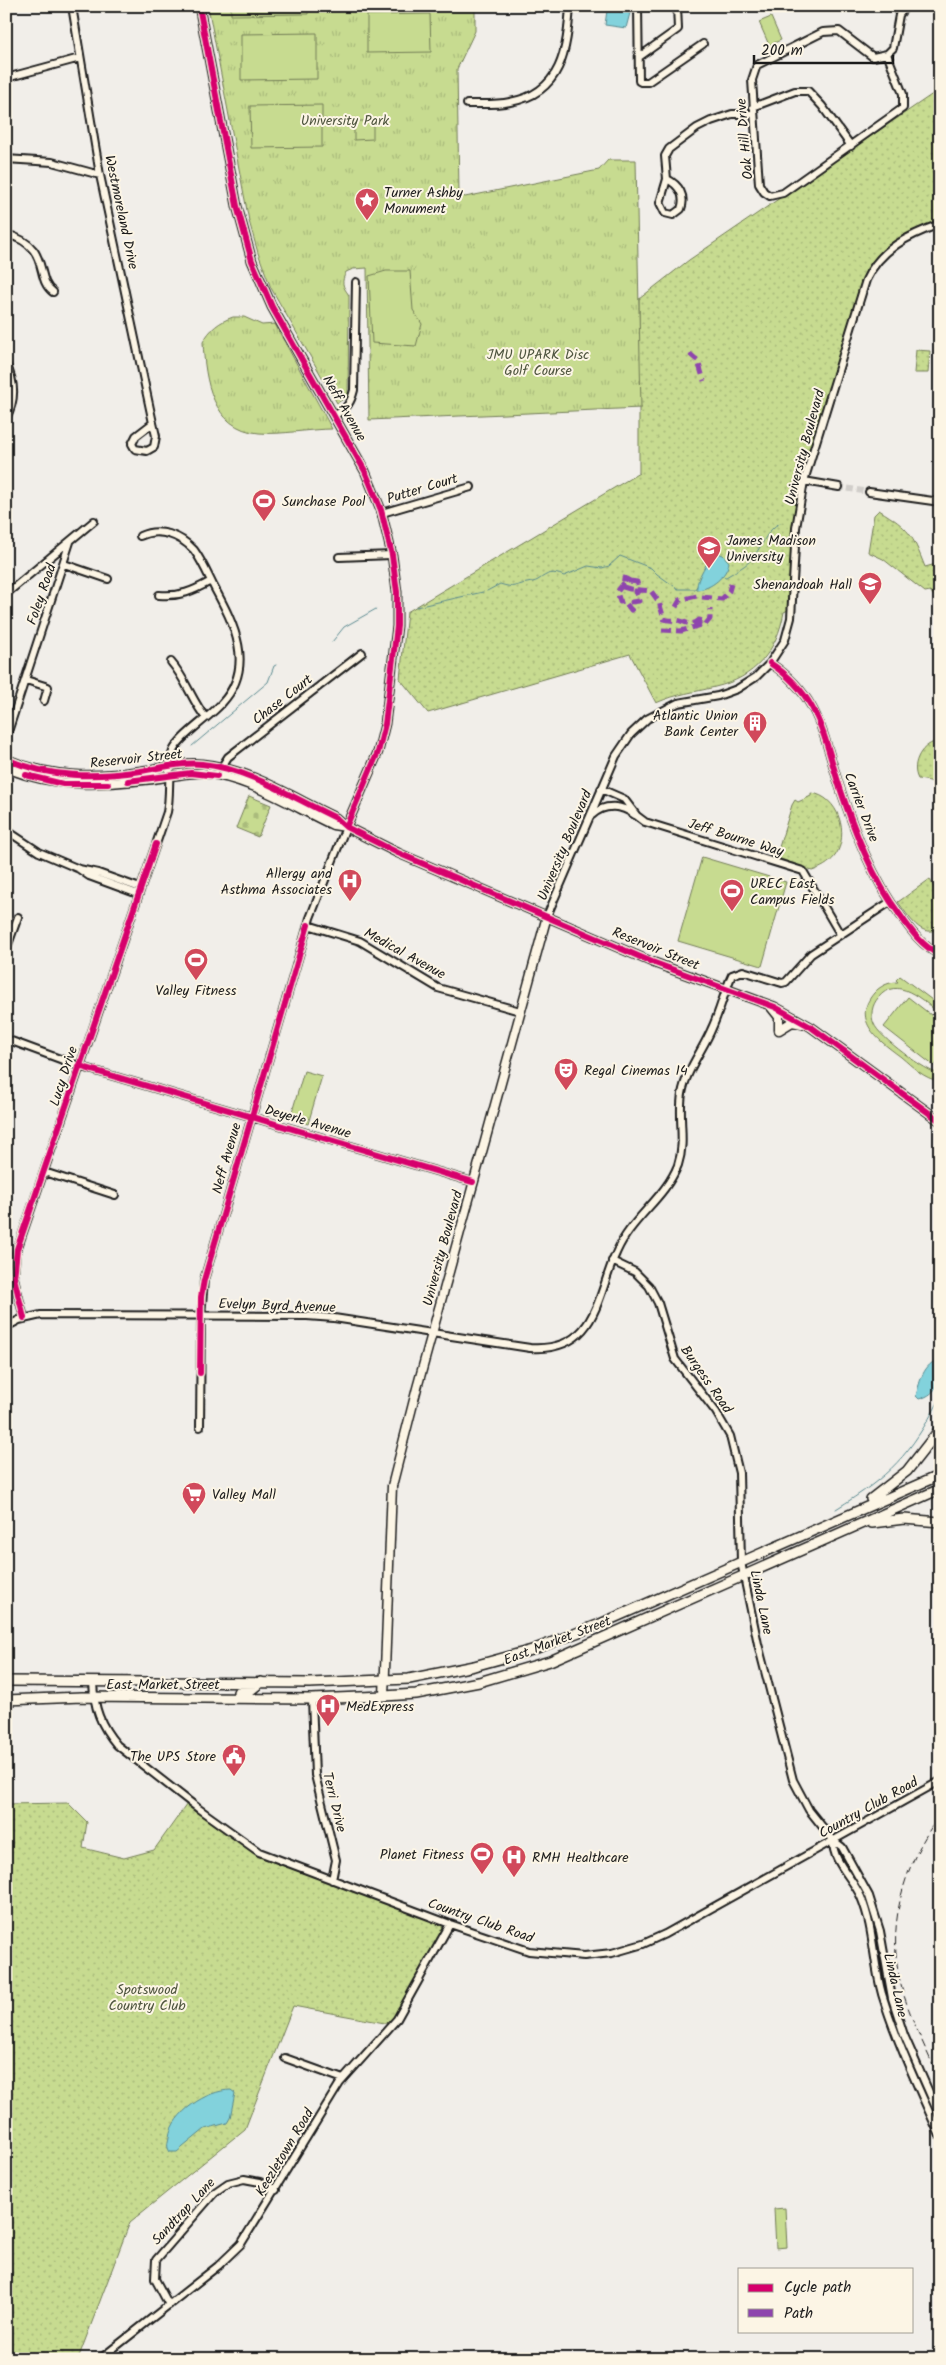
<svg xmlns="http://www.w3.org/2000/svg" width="946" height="2365" font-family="Kalam,sans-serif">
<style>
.grass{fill:url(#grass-dots);stroke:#727c56}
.cemetery{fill:url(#cemetery-stones);stroke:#727c56}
.park{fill:url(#park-tufts);stroke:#727c56}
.pitch{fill:#c7db90;stroke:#727c56}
.water{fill:#82d2dc;stroke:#59898f}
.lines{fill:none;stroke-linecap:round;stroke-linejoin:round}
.stream{stroke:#59898f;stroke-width:1}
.minor-tunnel{stroke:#d1ceca;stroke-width:6;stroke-dasharray:6 3;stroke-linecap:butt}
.minor-casing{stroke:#1c1c1c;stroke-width:10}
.major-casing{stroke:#1c1c1c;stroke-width:11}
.highway-casing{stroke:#1c1c1c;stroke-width:12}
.minor{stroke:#fcf5e5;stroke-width:6}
.major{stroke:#fcf5e5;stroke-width:8}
.highway{stroke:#fcf5e5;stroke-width:9}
.rail{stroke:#1c1c1c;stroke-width:1;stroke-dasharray:8 4;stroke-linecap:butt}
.quiet{stroke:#8e44ad;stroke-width:5;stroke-dasharray:10 5;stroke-linecap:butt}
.cycleway-casing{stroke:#fcf5e5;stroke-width:9}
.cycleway{stroke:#d6006c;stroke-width:6}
.labels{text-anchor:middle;stroke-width:4;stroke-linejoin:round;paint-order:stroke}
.park-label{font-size:14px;fill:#4f553f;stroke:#fcf5e5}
.street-label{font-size:14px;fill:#1c1c1c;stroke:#fcf5e5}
.poi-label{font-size:14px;fill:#1c1c1c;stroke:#fcf5e5;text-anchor:start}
</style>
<defs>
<pattern id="grass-dots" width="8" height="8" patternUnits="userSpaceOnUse" patternTransform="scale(1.25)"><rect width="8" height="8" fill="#c7db90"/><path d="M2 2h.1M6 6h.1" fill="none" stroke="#aabb7c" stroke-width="1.8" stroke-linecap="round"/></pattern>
<pattern id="cemetery-stones" width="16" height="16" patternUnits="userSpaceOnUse" patternTransform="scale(1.25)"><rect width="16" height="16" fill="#c7db90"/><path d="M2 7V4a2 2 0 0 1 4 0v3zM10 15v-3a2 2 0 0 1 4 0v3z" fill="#aabb7c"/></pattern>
<pattern id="park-tufts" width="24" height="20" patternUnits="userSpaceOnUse" patternTransform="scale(1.25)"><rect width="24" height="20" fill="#c7db90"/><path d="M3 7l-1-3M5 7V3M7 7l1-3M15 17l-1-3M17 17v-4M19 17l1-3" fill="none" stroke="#aabb7c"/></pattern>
</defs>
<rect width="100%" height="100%" fill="#f1eee9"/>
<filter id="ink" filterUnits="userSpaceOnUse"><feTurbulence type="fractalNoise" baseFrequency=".02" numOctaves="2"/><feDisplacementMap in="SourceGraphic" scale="10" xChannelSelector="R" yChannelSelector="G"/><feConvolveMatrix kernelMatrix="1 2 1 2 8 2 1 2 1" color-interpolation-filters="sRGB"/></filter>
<g filter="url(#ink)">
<path class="grass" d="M940,89V224L891,246L873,266L804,481L796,528L792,608L784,612C777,651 755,678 715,687C692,693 679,693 656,703L630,654L428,713L400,679L407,612L639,473V299L689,260Z
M916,350L930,351L928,373H914Z
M879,510C910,529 912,534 925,567L940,563V603L930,591L925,592L883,559L868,552L874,515Z
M940,741V791L930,781L918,779C910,764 922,742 940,741Z
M811,793C839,796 850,835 835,856C829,864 821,868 812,871L776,857L792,805L795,800L798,802L811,796Z
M930,879L940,901V928C921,940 908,915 898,902Z
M189,1801L260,1857L447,1926L390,2024L293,2006L245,2129L130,2222L78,2359H6V1804L68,1803L87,1822L83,1848L124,1858L154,1850Z"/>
<path class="cemetery" d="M249,796L271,805L258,837L236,828Z"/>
<path class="park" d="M208,6H475V31L457,69L459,194L465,197L599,170L608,160H636L641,408L369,420L367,268L353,269L346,272C341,282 342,286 349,295L348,396L337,403L271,288L258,253L249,221Z
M233,317H244L262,325L275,324L332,429C309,429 282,435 259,433C212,429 205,380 203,342C210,329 219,322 233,317Z"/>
<path class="pitch" d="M231,6H308V14L231,15Z
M367,6H430L431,12L367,13Z
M430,14L431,52L367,53V15Z
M771,17L781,40L769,45L759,22Z
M317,33V79L241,80V34Z
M322,105V147L251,148L250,106Z
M354,121H373V139L354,140Z
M386,271H410L413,310L422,324L416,346L372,343L369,276Z
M702,857L786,882L762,966L678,941Z
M900,976L940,1006V1014C923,1001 897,974 878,998C872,1005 870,1015 874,1024C879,1037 926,1072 940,1074V1081C924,1079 913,1067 901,1057C881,1042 850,1021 874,993C880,986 889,982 898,982L896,980Z
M908,997L940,1022V1059L934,1066L884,1027Z
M304,1071L322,1076L308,1124L287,1118L289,1111L292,1112Z
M785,2208L787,2247L776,2248L774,2209Z"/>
<path class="water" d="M607,10L630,13L626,28L605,25Z
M718,553L723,555L729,562C727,576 711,589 697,590C695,581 709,556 718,553Z
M940,1359C940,1378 940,1394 919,1399L916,1396C920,1381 923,1364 940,1359Z
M231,2090L235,2093L230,2118L227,2123L205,2129L177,2152H170C166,2146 168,2143 169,2137C172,2113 207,2090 231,2090Z"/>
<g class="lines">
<path class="stream" d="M721,576L726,577C734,572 744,567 750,561C761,550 766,529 780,523
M487,591L500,584C515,589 514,585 527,583C531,582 535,582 538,580C548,573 552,571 564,576L588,566L602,568L609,566L620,556L651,568L657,574L678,589H695L697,586
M416,607L483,592
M332,642L344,627L376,609
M192,746L268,682L274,666L276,665
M836,1509C891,1475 909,1456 940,1399"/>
<path class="minor-tunnel" d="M839,487L869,492"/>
<defs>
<path id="minor" d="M72,6L100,175L153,423
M638,6L639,81L641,82H648L703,44
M887,54L903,94V108L783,193L770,196L764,192L759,184L752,80L757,65L823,32L839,31L873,57L887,54L893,48L899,15L906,6
M639,57L678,29L677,6
M6,78L80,58
M467,104C481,104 496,105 510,102C562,93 567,50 570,6
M753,107L795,91H808L822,106L851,146
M6,159L52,162L100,175
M667,179C679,185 686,196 681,209L673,215L665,213L660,203L667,179L665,156L669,149L697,128L711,121L732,114H753
M6,234C52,246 34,279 53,292
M6,364C15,382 16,400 6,418
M335,415C347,409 351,402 354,390L356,282
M153,423L156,436L154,447L147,451L135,449L132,444L136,436Z
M804,481L839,487
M869,492L940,502
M382,513L471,487
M339,557L392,555
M64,564L108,579
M6,594L94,521
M159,595C180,597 193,591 211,581
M171,662C186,679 192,701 206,718
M770,663C820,696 823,736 840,788C855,832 872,878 900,915C911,931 922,946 940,955
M26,680L48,687L44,701
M6,738L70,542
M221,768L228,757L362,653
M601,789L624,799L637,816L645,822L803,871L840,934
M592,815C605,803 622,805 635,815
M6,830L39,852L79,869
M138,894L89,876L79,869L98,873L140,888
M547,916L616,756L631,734L647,719L678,703L718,696L737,689L756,677L770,663L785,640L791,618L796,528L804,481L866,280C880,249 909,235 940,224
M308,925L360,941L438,988L520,1011
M6,950L18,917
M6,1039L79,1066L473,1182
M44,1172L115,1195
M612,1261L635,1272L649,1286L658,1303L675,1359L716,1412L730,1436L739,1473L741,1562L758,1644L793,1780L809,1810L833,1840L842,1847L869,1896L880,1931L892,1998L904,2035L940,2117
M24,1318L14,1278L16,1253L167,812C171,794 167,766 173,751C182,734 209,718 222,703C256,666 234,624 214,587C208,575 202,561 194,550C180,535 159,527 140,536
M6,1327L19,1320L41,1315L307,1316L334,1318L530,1348C606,1353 595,1280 626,1235C642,1211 667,1193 678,1165C686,1141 678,1118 682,1094C686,1070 703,1050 712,1028C720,1011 724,992 732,975L743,971L782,983L786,982L811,954L890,902
M200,1427L201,1316L204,1280L310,918L346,827
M93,1682C94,1708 100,1725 117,1745L199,1809L259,1852L450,1924L529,1951L584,1956L612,1953L643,1944L665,1934L940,1781
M312,1699L315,1775L336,1860L332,1880
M833,1840C832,1862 853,1878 861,1897C874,1928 873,1962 882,1994C897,2043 919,2089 940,2136
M285,2058L343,2079
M169,2305L155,2279L156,2260L215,2192L228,2183L244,2179L260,2182L276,2190
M100,2359L218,2266L241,2244L340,2083L397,2019L450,1924"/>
<path id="major" d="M199,6L237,206L252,261L272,307L365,471L381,510L392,555L397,592V626L385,724L378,752L346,827
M6,759C50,778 95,778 141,771C161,768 181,762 202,764C250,769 293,798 336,818L346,827L398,853L652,962L775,1007L811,1027L940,1121
M6,768C61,789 96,785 153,779C169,777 186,772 202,773C249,777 292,806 333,825L346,827
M771,1007L779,1017V1030
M779,1030L792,1022L802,1024
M384,1696L392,1486L417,1388L547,916"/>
<path id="highway" d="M871,1499L907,1471L940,1429
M872,1523L904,1519L940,1522
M6,1681L309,1683L409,1679L474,1666L532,1650L600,1624L940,1475
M238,1692L251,1690L261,1682
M6,1700L82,1697L312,1699L384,1696L416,1694L479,1682L550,1661L940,1489"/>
</defs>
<use href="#minor" class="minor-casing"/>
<use href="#major" class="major-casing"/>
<use href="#highway" class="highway-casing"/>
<use href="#minor" class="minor"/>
<use href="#major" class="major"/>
<use href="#highway" class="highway"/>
<path class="rail" d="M940,1815C903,1864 885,1928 902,1989C911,2020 927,2051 940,2081"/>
<path class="quiet" d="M690,354L698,361L704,381
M630,581L624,578L623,587L630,589L651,591L659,602L664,619C669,621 671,620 676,620C686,621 690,628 699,620L707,622
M630,581L637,582L639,591H635L639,601L632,602L634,607L631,610L624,601L620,602L617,592L623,584Z
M702,597L722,599L729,591L731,584
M676,607L680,600L697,596
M662,630L681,631L701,625L704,626L710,619V609"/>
<defs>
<path id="cycleway" d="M199,6L237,206L252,261L272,307L365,471L381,510L392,555L397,592V626L385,724L378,752L346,827
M770,663C820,696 823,736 840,788C855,832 872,878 900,915C911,931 922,946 940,955
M6,759C50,778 95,778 141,771C161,768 181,762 202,764C250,769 293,798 336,818L346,827L398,853L652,962L775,1007L811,1027L940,1121
M26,775L63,784H108
M128,781L191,773L217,776
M79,1066L473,1182
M24,1318L14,1278L17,1249L156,844
M200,1373L201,1297L204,1280L308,925"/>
</defs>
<use href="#cycleway" class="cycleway-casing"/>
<use href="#cycleway" class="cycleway"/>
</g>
</g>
<defs>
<symbol id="sight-pin" viewBox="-11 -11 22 30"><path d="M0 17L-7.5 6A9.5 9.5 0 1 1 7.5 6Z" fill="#d1495b" stroke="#fcf5e5"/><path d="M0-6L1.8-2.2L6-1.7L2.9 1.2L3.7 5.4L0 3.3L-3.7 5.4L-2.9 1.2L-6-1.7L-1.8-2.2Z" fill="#fff"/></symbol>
<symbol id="stadium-pin" viewBox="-11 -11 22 30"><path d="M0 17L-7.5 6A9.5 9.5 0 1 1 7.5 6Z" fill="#d1495b" stroke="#fcf5e5"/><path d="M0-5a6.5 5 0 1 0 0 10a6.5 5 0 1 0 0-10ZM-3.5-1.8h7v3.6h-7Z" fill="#fff"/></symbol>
<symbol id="university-pin" viewBox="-11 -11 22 30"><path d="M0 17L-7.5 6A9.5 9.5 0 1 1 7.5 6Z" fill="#d1495b" stroke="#fcf5e5"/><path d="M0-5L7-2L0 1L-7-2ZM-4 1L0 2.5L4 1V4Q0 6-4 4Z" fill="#fff"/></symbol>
<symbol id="building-pin" viewBox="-11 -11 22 30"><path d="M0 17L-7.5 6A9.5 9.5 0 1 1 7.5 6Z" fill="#d1495b" stroke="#fcf5e5"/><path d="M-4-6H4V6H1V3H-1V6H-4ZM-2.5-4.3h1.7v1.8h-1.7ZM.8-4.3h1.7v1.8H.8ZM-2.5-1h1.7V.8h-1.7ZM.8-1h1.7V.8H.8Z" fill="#fff"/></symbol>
<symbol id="hospital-pin" viewBox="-11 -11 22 30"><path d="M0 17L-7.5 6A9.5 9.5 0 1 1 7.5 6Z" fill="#d1495b" stroke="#fcf5e5"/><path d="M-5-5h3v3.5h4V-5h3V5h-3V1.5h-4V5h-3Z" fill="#fff"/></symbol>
<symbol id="theatre-pin" viewBox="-11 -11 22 30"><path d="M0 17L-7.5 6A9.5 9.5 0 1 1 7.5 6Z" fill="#d1495b" stroke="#fcf5e5"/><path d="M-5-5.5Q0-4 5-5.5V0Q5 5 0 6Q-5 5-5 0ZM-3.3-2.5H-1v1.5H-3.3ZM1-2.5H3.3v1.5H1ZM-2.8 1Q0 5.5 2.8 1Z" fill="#fff"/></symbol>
<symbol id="supermarket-pin" viewBox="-11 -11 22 30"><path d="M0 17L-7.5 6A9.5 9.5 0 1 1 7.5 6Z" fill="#d1495b" stroke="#fcf5e5"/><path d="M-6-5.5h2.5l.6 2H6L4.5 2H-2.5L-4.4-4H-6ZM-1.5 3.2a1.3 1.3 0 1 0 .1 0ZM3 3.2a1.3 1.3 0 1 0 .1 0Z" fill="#fff"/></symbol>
<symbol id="civic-pin" viewBox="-11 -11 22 30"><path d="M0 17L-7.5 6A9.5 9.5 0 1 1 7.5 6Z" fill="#d1495b" stroke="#fcf5e5"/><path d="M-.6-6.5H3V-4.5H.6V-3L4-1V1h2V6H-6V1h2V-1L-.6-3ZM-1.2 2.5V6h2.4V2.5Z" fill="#fff"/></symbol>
</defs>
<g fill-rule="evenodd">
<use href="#sight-pin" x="353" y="186" width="28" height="38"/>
<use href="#stadium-pin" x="250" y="487" width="28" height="38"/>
<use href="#university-pin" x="695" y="534" width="28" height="38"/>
<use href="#university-pin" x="856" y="570" width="28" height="38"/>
<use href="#building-pin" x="741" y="709" width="28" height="38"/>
<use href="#hospital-pin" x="336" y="867" width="28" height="38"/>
<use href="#stadium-pin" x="718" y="877" width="28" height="38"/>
<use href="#stadium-pin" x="182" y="946" width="28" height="38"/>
<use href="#theatre-pin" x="552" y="1056" width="28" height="38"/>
<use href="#supermarket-pin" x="180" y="1480" width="28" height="38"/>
<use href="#hospital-pin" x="314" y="1692" width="28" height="38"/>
<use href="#civic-pin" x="220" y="1742" width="28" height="38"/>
<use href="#stadium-pin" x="468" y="1840" width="28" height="38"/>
<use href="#hospital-pin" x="500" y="1843" width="28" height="38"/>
</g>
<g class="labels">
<g class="park-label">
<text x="345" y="125">University Park</text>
<text x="538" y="359">JMU UPARK Disc<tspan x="538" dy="16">Golf Course</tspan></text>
<text x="147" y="1994">Spotswood<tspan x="147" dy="16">Country Club</tspan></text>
</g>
<g class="street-label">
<text transform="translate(744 139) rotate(-95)" y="5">Oak Hill Drive</text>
<text transform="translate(122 212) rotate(78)" y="5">Westmoreland Drive</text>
<text transform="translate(345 408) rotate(60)" y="5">Neff Avenue</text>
<text transform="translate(804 447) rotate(-75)" y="5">University Boulevard</text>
<text transform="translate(422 488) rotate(-17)" y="5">Putter Court</text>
<text transform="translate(41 594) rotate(-71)" y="5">Foley Road</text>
<text transform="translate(282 699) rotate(-38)" y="5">Chase Court</text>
<text transform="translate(136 758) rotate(-6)" y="5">Reservoir Street</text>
<text transform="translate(862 807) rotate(69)" y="5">Carrier Drive</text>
<text transform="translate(736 837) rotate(17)" y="5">Jeff Bourne Way</text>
<text transform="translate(564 845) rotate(-67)" y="5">University Boulevard</text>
<text transform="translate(656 948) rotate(22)" y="5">Reservoir Street</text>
<text transform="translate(405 953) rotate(29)" y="5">Medical Avenue</text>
<text transform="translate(63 1076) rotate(-72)" y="5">Lucy Drive</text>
<text transform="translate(308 1121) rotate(16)" y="5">Deyerle Avenue</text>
<text transform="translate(226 1158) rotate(-74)" y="5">Neff Avenue</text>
<text transform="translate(442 1248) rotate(-75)" y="5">University Boulevard</text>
<text transform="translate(277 1305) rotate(2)" y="5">Evelyn Byrd Avenue</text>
<text transform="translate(707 1379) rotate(55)" y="5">Burgess Road</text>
<text transform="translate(762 1602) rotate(78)" y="5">Linda Lane</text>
<text transform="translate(557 1640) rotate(-21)" y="5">East Market Street</text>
<text x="163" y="1689">East Market Street</text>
<text transform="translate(335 1802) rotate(76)" y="5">Terri Drive</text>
<text transform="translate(868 1807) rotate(-29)" y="5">Country Club Road</text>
<text transform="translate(481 1920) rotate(19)" y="5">Country Club Road</text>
<text transform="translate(896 1985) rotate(77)" y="5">Linda Lane</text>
<text transform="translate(284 2152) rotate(-59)" y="5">Keezletown Road</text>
<text transform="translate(183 2211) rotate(-47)" y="5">Sandtrap Lane</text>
</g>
<g class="poi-label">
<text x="384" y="197">Turner Ashby<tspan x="384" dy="16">Monument</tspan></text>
<text x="282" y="506">Sunchase Pool</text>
<text x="726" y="545">James Madison<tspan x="726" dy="16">University</tspan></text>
<text x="852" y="589" text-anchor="end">Shenandoah Hall</text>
<text x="738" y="720" text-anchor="end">Atlantic Union<tspan x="738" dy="16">Bank Center</tspan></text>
<text x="332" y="878" text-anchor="end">Allergy and<tspan x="332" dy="16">Asthma Associates</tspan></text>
<text x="750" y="888">UREC East<tspan x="750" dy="16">Campus Fields</tspan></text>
<text x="196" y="995" text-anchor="middle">Valley Fitness</text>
<text x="584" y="1075">Regal Cinemas 14</text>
<text x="212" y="1499">Valley Mall</text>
<text x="346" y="1711">MedExpress</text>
<text x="216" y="1761" text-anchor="end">The UPS Store</text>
<text x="464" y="1859" text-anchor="end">Planet Fitness</text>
<text x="532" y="1862">RMH Healthcare</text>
</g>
</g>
<rect width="946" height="2365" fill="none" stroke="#fcf5e5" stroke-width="25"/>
<rect x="12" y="12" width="921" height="2340" fill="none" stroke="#1c1c1c" stroke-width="2" filter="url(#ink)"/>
<rect x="738" y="2268" width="175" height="65" fill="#fcf5e5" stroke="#a29e95"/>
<rect x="748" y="2284" width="25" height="8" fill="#d6006c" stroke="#a29e95"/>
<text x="784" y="2292" font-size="15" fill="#1c1c1c">Cycle path</text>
<rect x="748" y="2309" width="25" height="8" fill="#8e44ad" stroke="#a29e95"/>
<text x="784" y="2318" font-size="15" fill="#1c1c1c">Path</text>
<path d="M754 55v8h139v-8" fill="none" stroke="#1c1c1c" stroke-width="2.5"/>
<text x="761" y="55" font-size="15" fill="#1c1c1c" stroke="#fcf5e5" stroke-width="4" paint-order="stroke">200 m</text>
</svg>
